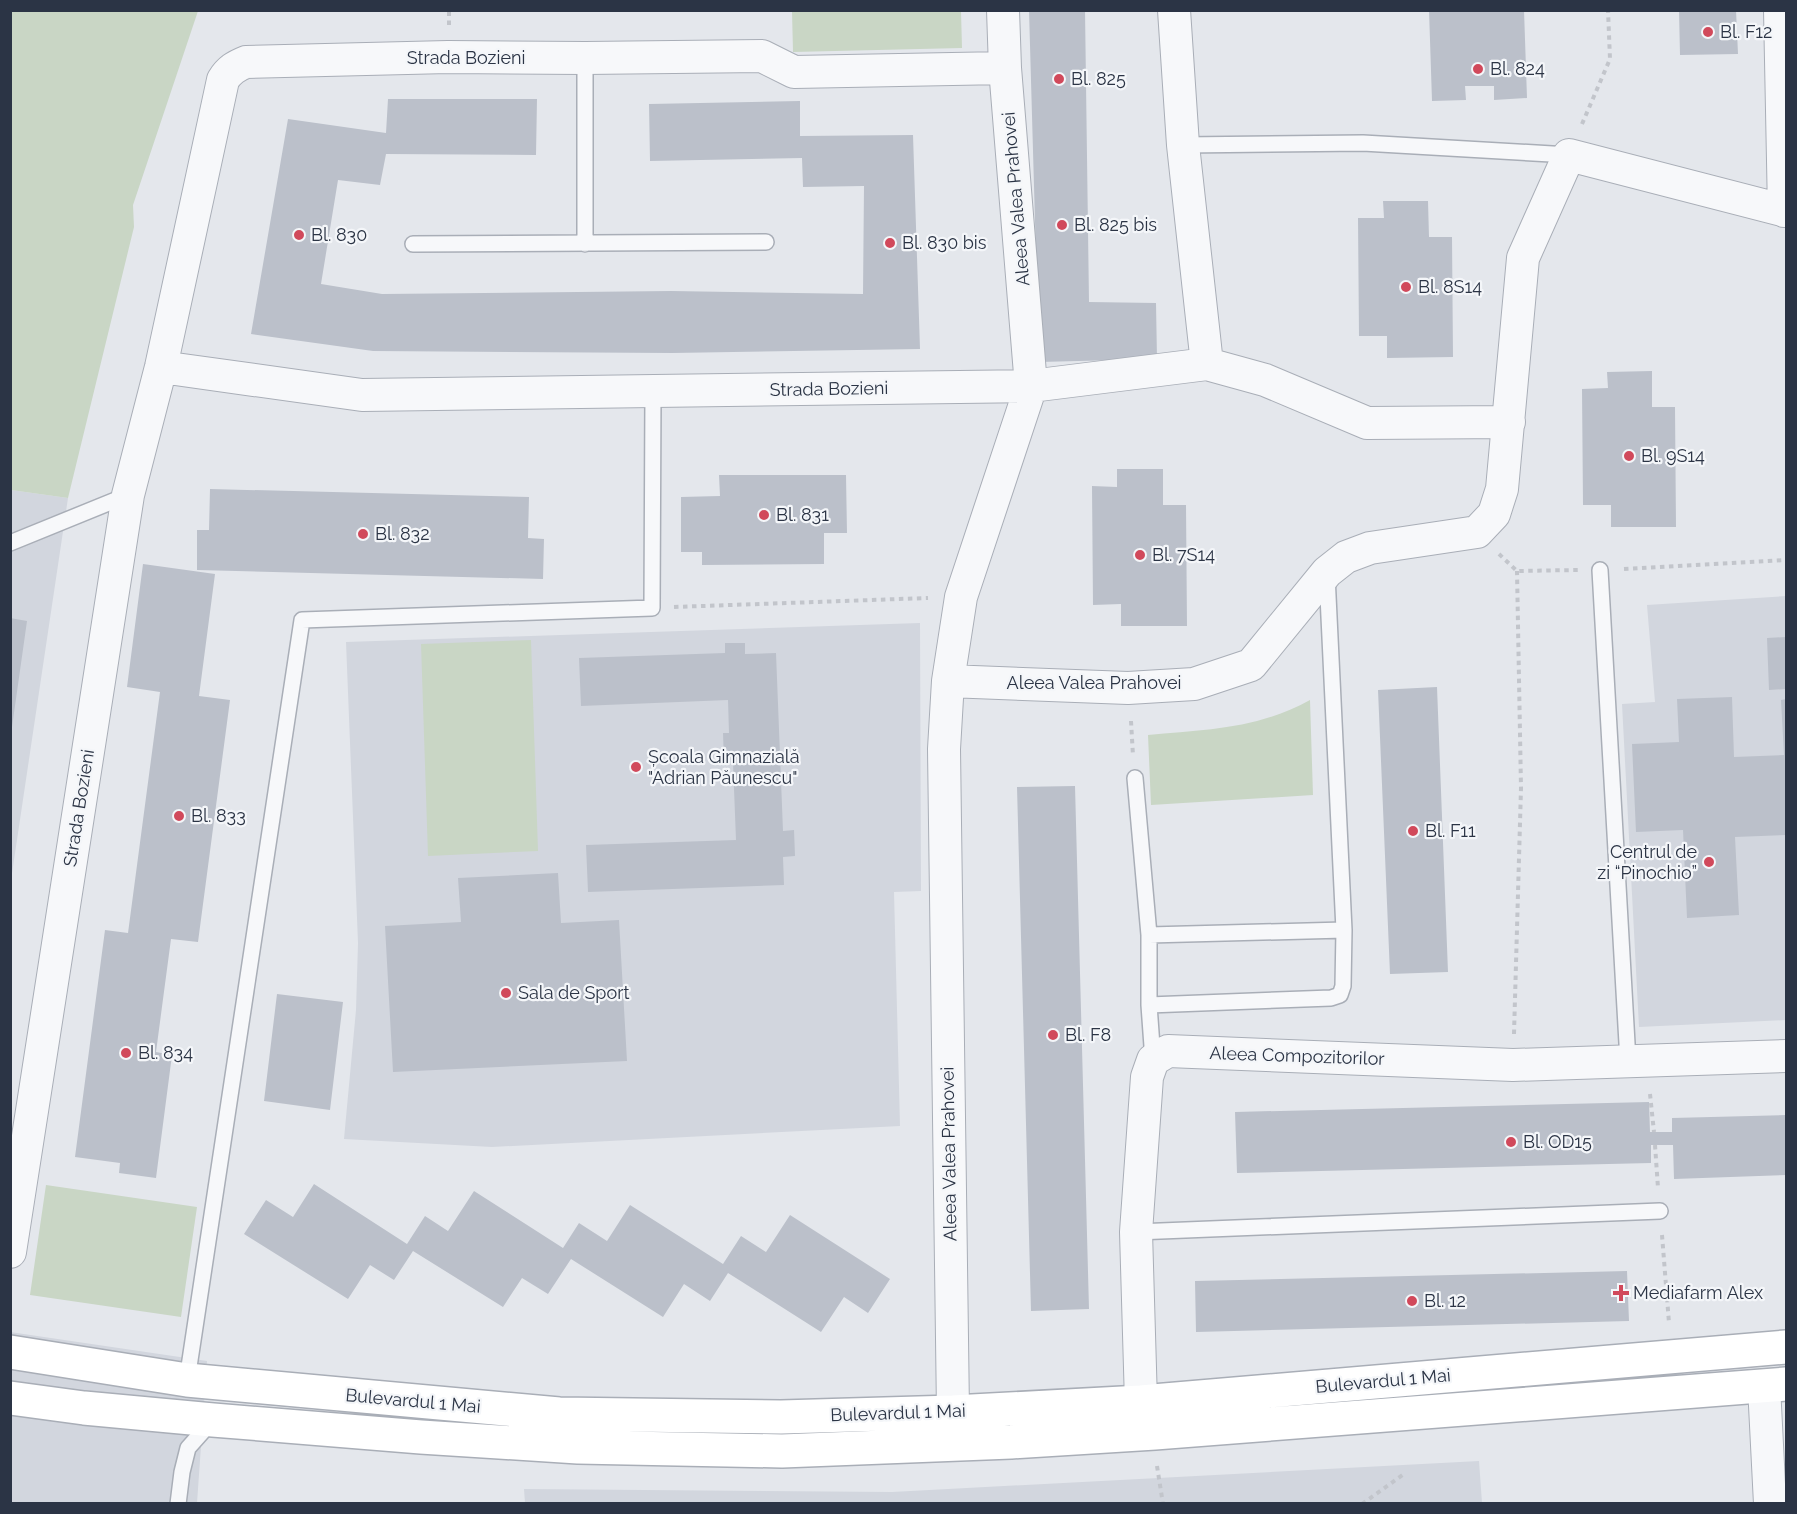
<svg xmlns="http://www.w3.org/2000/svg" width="1797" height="1514" font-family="Raleway,sans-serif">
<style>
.built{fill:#d2d6de}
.green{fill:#c9d6c5}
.building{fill:#bbc0ca}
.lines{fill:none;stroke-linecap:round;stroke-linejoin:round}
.service-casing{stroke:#a9aeb7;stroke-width:18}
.minor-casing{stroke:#a9aeb7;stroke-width:34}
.secondary-casing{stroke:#a9aeb7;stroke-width:36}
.path{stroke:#c2c5cb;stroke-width:4;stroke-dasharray:4.5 4.5;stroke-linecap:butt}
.service{stroke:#f7f8fa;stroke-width:15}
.minor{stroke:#f7f8fa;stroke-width:32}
.secondary{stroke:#fff;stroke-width:33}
.poi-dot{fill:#d1495b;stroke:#f4f6f9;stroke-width:2}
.labels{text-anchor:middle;stroke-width:4.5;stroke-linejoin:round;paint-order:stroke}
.poi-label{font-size:18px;fill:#2b3445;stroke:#f4f6f9;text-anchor:start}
.street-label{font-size:18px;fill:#2b3445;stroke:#f4f6f9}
</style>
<rect width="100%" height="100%" fill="#e4e7ec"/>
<path class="built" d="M11,490L68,498L11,880Z
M1786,596V1020L1639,1027L1622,704L1655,702L1647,605Z
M920,623L921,891L894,892L900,1126L492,1147L344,1139L356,1010L358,943L346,642Z
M10,1332L207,1361L197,1503H11Z
M1479,1461L1482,1503H525L524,1489L892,1492Z"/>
<path class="green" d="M11,10L198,11L133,205L134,227L68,498L11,490Z
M792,11H961L962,48L793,52Z
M531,640L538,851L428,856L421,644Z
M1310,700L1313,795L1151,805L1148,735C1205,730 1258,729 1310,700Z
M46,1185L197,1207L181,1317L30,1295Z"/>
<path class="building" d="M1029,10H1085L1089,302L1156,303L1157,359L1039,362Z
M1429,10H1524L1527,98L1494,100V86H1465L1466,100L1432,101Z
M1679,10H1736L1738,54L1680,55Z
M388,99H537L536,155L386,154L380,185L338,180L321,284L382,294L671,291L863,294L864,186L803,187L802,158L650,161L649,104L800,101V136L913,135L920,349L672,353L373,351L251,334L288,119L386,133Z
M1383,201H1428L1429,237H1452L1453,357L1387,358V336H1359L1358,218H1384Z
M1652,371V407H1675L1676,527H1611V505H1583L1582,389L1608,388L1607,372Z
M1117,469H1163V505H1186L1187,626H1121V604L1093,605L1092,486L1117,487Z
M719,475H846L847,533H824V564L702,565V552H681V497L720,496Z
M210,489L529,497L528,538L544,539L543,579L197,570V530H209Z
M143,564L215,574L199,696L230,700L198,942L171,939L156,1052L172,1055L156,1178L119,1173L120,1163L75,1157L105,930L128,933L160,692L127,687Z
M10,618L27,621L12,727H10Z
M1786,637V689L1769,690L1767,638Z
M725,643H745V654L776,653L783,831L794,830L795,856L783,857L784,885L588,892L586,845L736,840L733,763H724L723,733H729L728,700L581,706L579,658L725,653Z
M1437,687L1448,972L1390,974L1378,690Z
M1732,697L1734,757L1784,755L1781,700L1786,699V835L1735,837L1739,915L1687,918L1683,830L1636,832L1632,744L1679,742L1677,699Z
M1075,786L1089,1309L1031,1311L1017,787Z
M558,873L561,923L619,920L627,1061L393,1072L385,926L461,922L458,878Z
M277,994L343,1002L330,1110L264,1101Z
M1649,1102L1650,1132H1672V1118L1786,1115V1175L1674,1179L1673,1145H1651V1163L1237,1173L1235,1112Z
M314,1184L407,1244L425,1216L448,1231L474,1191L563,1248L579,1223L607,1241L630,1205L723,1264L741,1236L766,1252L790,1215L890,1279L868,1313L844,1297L821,1332L728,1273L710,1301L684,1284L663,1317L571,1259L548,1294L522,1278L503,1307L413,1251L394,1280L370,1265L348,1299L244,1234L266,1200L293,1217Z
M1627,1271L1629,1321L1196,1332L1195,1281Z"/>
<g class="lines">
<defs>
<path id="service" d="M585,58V244
M1183,145L1363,143L1569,155
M413,244L766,242
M10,543L128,495
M1600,570L1628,1061
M1135,778L1149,935V1005L1153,1060
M1149,935L1344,930
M1149,1005L1331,998L1340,995L1343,986L1344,930L1327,575
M1136,1232L1660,1211
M187,1380L302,620L652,608L653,392
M178,1504L182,1472L188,1448L212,1421"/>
<path id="minor" d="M1174,10L1183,145L1207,364
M1780,10L1784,211
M161,367L362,395L1031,386L1207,364L1265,380L1367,423L1509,422
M948,681L1128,688L1194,684L1251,665L1327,572L1346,557L1370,548L1477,532L1494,514L1502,489L1523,258L1569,155L1786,211
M10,1252L128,495L161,367L223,80C229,70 236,66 246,62L448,57L585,58L762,56L794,72L1005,68
M1764,1386L1770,1504
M1141,1402L1136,1232L1147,1077L1153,1060L1168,1051L1513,1065L1786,1056
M953,1412L944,749L948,681L961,597L1031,386L1005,68L1003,10"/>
<path id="secondary" d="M10,1352L187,1380L559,1414L781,1417L953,1412L1141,1402L1786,1347
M10,1398L84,1408L213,1420L421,1437L578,1447L782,1451L1011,1442L1155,1433L1786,1384"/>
</defs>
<use href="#service" class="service-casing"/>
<use href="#minor" class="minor-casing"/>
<use href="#secondary" class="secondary-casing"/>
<path class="path" d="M449,25V10
M1582,124L1610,59L1608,10
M1499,554L1517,571L1578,570
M1624,569L1786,560
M674,607L928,598
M1131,721L1133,756
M1514,1034L1521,788L1517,571
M1650,1094L1654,1132
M1655,1145L1658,1188
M1662,1235L1669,1323
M1157,1466L1163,1504
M1362,1504L1404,1474"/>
<use href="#service" class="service"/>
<use href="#minor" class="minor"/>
<use href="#secondary" class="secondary"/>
</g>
<g class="poi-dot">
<circle cx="1708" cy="32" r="6"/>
<circle cx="1478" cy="69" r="6"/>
<circle cx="1059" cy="79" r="6"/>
<circle cx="1062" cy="225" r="6"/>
<circle cx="299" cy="235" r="6"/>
<circle cx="890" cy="243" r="6"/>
<circle cx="1406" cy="287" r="6"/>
<circle cx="1629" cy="456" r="6"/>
<circle cx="764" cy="515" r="6"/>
<circle cx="363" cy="534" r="6"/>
<circle cx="1140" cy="555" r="6"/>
<circle cx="636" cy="767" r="6"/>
<circle cx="179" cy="816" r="6"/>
<circle cx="1413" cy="831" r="6"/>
<circle cx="1709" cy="862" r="6"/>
<circle cx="506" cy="993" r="6"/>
<circle cx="1053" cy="1035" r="6"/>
<circle cx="126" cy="1053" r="6"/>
<circle cx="1511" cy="1142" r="6"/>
<path d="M1618 1284h6v6h6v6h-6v6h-6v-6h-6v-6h6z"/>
<circle cx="1412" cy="1301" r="6"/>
</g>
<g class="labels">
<g class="poi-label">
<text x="1720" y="38">Bl. F12</text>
<text x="1490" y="75">Bl. 824</text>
<text x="1071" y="85">Bl. 825</text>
<text x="1074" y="231">Bl. 825 bis</text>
<text x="311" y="241">Bl. 830</text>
<text x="902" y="249">Bl. 830 bis</text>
<text x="1418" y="293">Bl. 8S14</text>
<text x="1641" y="462">Bl. 9S14</text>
<text x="776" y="521">Bl. 831</text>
<text x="375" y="540">Bl. 832</text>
<text x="1152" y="561">Bl. 7S14</text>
<text x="648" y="763">Școala Gimnazială<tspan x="648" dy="21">"Adrian Păunescu"</tspan></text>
<text x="191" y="822">Bl. 833</text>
<text x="1425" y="837">Bl. F11</text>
<text x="1697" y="858" text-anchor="end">Centrul de<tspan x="1697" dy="21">zi “Pinochio”</tspan></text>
<text x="518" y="999">Sala de Sport</text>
<text x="1065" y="1041">Bl. F8</text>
<text x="138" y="1059">Bl. 834</text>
<text x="1523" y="1148">Bl. OD15</text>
<text x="1633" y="1299">Mediafarm Alex</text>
<text x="1424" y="1307">Bl. 12</text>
</g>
<g class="street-label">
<text x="466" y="64">Strada Bozieni</text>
<text transform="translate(1016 199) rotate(-95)" y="6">Aleea Valea Prahovei</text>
<text transform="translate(829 389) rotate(-1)" y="6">Strada Bozieni</text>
<text x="1094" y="689">Aleea Valea Prahovei</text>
<text transform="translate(79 808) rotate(-81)" y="6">Strada Bozieni</text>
<text transform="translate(1297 1056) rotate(2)" y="6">Aleea Compozitorilor</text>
<text transform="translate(949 1154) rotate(-91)" y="6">Aleea Valea Prahovei</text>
<text transform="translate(1383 1381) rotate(-5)" y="6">Bulevardul 1 Mai</text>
<text transform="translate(413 1401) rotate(5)" y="6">Bulevardul 1 Mai</text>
<text transform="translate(898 1413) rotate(-2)" y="6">Bulevardul 1 Mai</text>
</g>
</g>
<rect width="1797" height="1514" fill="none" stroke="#2b3445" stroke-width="24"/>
</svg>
